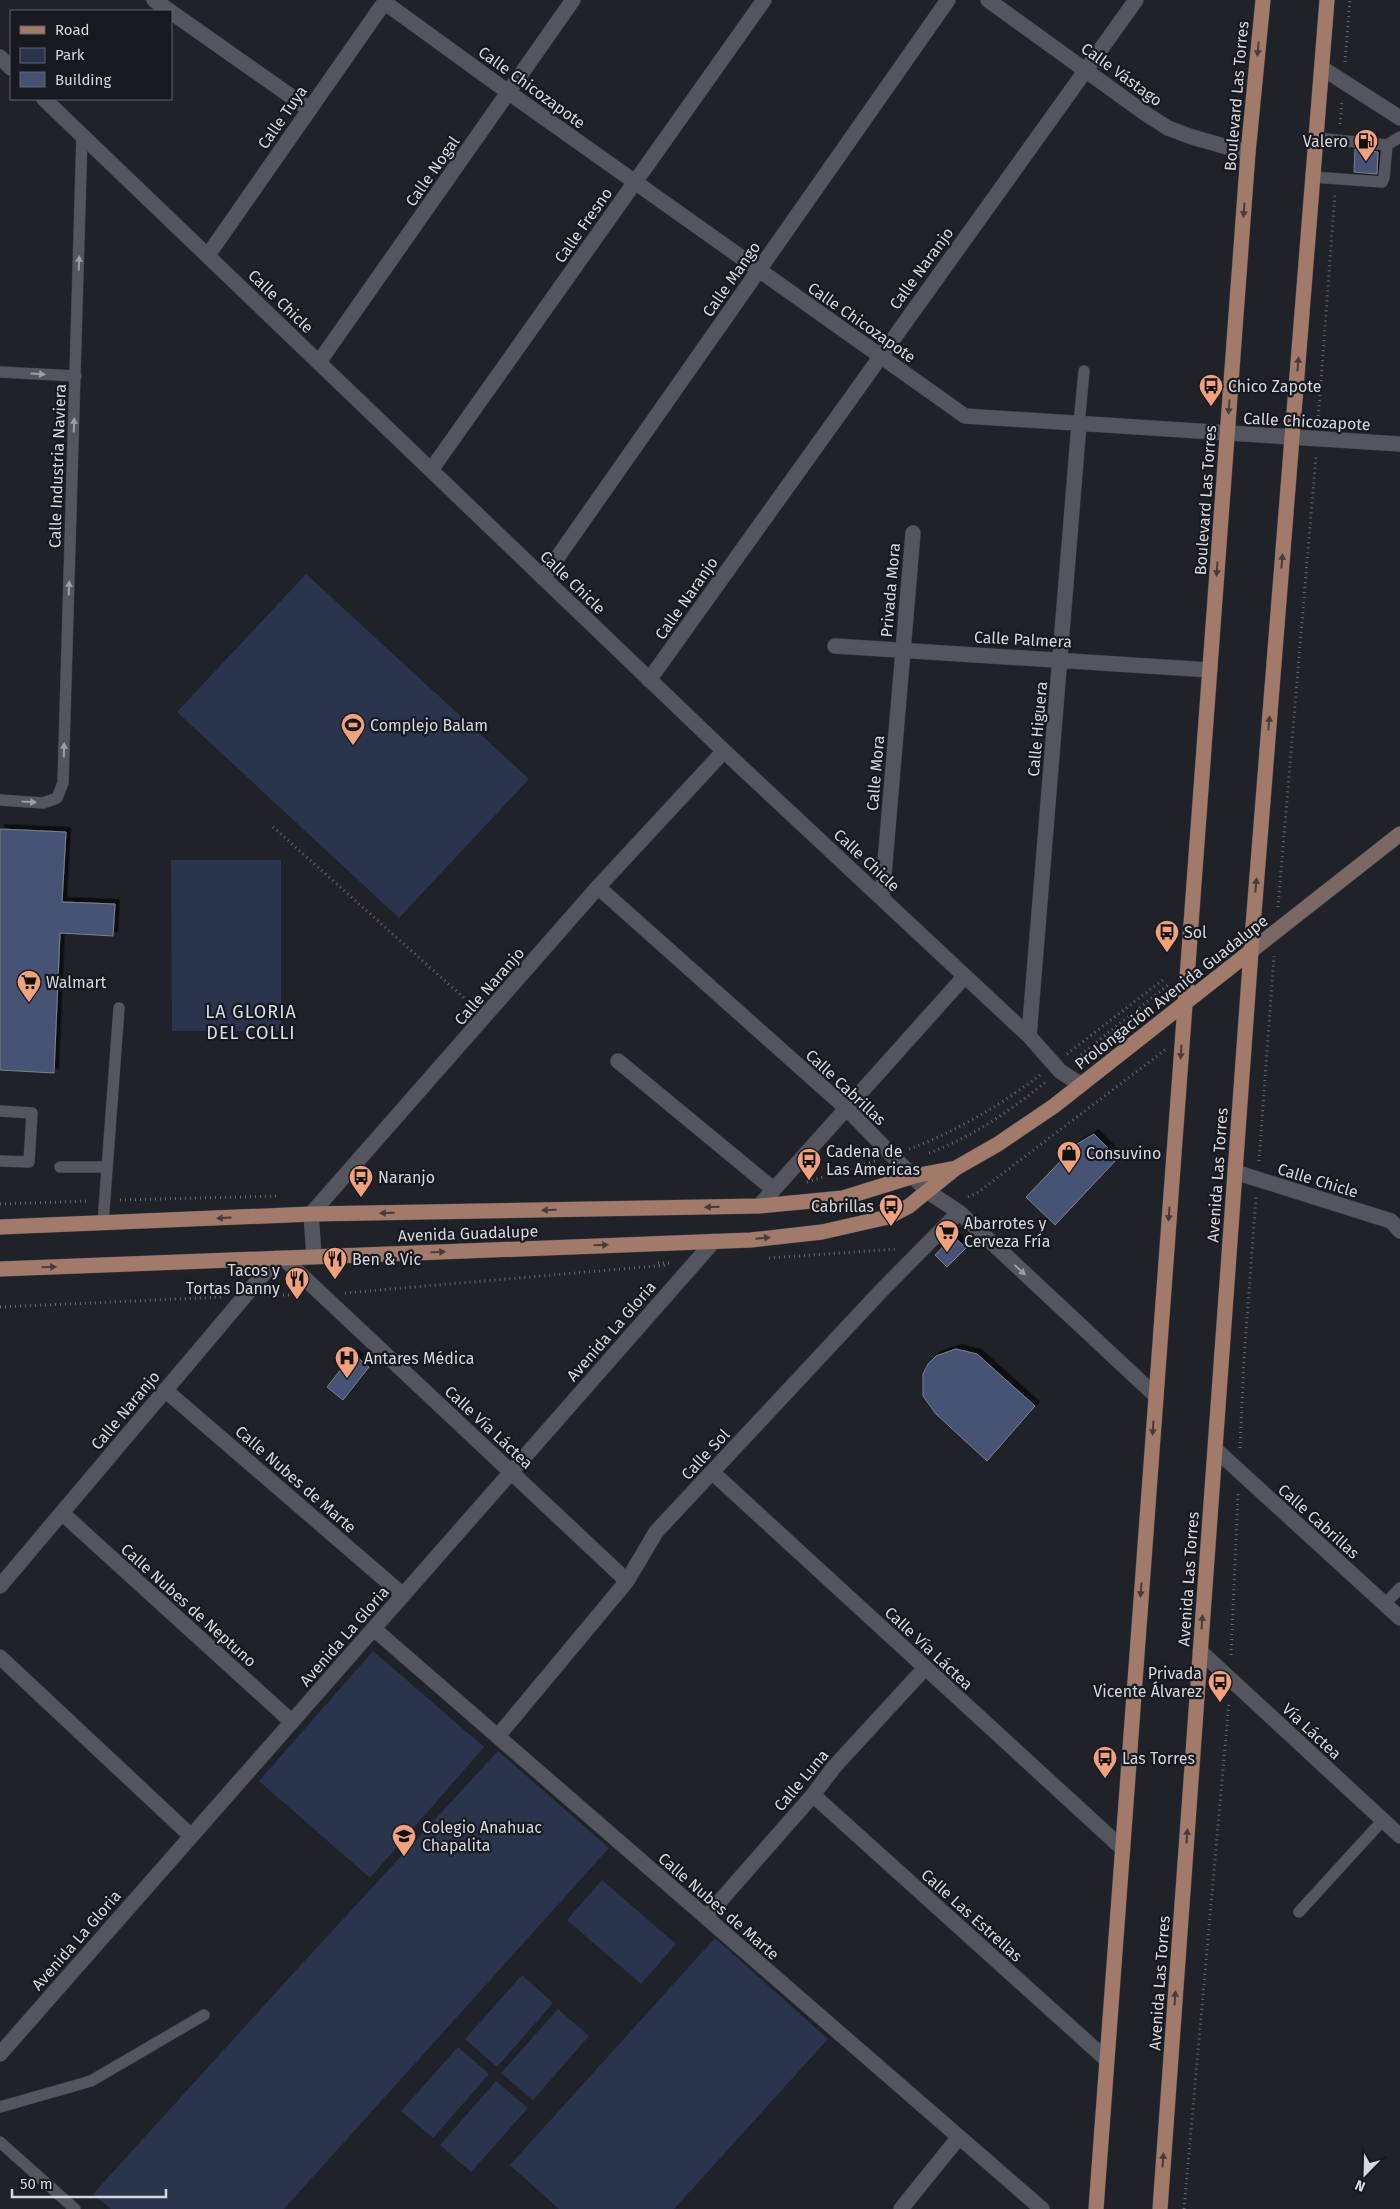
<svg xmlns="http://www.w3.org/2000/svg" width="1400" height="2209" font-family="'Fira Sans',sans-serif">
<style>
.green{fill:#2b344d}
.building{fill:#465275;stroke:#7d8189;filter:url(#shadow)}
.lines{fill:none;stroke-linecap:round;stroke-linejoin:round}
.lane-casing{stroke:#3b3d42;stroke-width:12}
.street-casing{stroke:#3b3d42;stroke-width:16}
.secondary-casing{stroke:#3b3d42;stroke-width:16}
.primary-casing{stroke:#3b3d42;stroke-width:16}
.path{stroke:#696b71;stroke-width:3;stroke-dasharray:1 4;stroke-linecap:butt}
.lane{stroke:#53565e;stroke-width:11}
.street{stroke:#53565e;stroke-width:15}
.secondary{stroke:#7b6864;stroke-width:15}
.primary{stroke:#a27a6a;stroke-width:15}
.oneway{fill:#483b3a}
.oneway2{fill:#9b9ea3}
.labels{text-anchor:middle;stroke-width:4.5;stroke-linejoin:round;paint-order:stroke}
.street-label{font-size:16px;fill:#d6d8dc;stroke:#171920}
.poi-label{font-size:16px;fill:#d6d8dc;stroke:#171920;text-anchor:start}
.neighbourhood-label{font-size:18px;letter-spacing:1px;fill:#d9dde6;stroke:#171920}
</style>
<defs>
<filter id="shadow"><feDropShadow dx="4.5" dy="-4.5" stdDeviation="0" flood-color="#0009"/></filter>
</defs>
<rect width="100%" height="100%" fill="#202229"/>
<path class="green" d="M306,574L529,779L399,918L177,712Z
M171,860H281V1031H172Z
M373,1651L484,1747L370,1878L259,1781Z
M498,1751L609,1848L284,2209H111L93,2194L299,1967Z
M602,1880L676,1944L641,1984L567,1920Z
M715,1938L828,2039L674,2209H559L510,2165Z
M522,1975L553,2003L497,2067L465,2039Z
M558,2009L589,2036L533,2100L501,2073Z
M458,2047L489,2074L433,2138L401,2111Z
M496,2081L528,2108L471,2172L440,2145Z"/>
<path class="building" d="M1355,149L1378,152L1377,174L1354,172Z
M0,829L66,832L62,902L115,904L113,936L60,933L54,1073L0,1070Z
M1094,1134L1118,1158L1055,1225L1026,1197L1077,1144Z
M953,1236L966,1248L947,1267L935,1255Z
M956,1349L977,1354L1035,1406L987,1461L936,1414L923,1396V1374L928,1364L936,1356Z
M353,1354L369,1367L343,1400L327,1387Z"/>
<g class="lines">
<defs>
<path id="lane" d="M1387,145L1400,137
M1313,177L1382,182L1384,178L1387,145L1316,138
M0,372L76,376
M1079,424L1084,371
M0,800L43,803L57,798L63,783L82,135
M0,1111L32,1113L29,1162L0,1161
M60,1167H107
M103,1223L119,1008
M1385,1604L1400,1588
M1299,1912L1383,1820
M0,2107L91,2081L204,2015
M0,2142L75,2209"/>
<path id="street" d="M154,0L170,11
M988,0L1146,114L1168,128L1192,137L1248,153
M384,2L508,92L965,416L1400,444
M171,12L309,109
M0,57L11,68
M1322,68L1400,118
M44,99L724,751L1029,1036L1060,1071L1081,1085
M208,255L386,0
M319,362L573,0
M431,470L764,0
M543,578L948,0
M835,646L1210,670
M649,680L1136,0
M598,887L846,1108L928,1192L959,1212L1156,1396
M882,898L913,533
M1029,1036L1079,424
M618,1061L773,1189
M1235,1172L1391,1221L1400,1231
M759,1206L965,976
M314,1256L311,1214L598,887L724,751
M283,1258L627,1581
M165,1390L403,1595
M1215,1449L1400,1618
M712,1472L1123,1849
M62,1513L292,1722
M0,1586L277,1258
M374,1629L1042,2209
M1200,1651L1400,1836
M0,1657L190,1835
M498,1736L627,1581L656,1532L881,1291L959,1212
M813,1795L1107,2060
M706,1917L813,1795L834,1767L925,1668
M0,2054L714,1241
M901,2209L959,2137"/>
<path id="secondary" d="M1251,951L1400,834"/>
<path id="primary" d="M0,1227L311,1214L759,1206L843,1198L914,1176L956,1168
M0,1269L751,1240L822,1232L888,1217L909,1206L956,1168L998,1144L1054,1106L1251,951
M1096,2209L1248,153L1263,0
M1160,2209L1251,951L1327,0"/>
</defs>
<use href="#lane" class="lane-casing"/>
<use href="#street" class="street-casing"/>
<use href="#secondary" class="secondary-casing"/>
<use href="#primary" class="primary-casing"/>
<path class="path" d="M1345,62L1350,0
M1340,124L1342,101
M1318,421L1335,193
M273,827L472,1005
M1278,907L1316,455
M1067,1054L1165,978
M1073,1061L1168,985
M909,1149C955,1132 1001,1105 1040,1075
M929,1153C973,1137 1011,1110 1047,1081
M1259,1161L1274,956
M807,1182L875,1161
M968,1197L977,1193L1165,1050
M120,1200L276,1196
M0,1204L89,1201
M769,1258L897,1249
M658,1263H672
M345,1293L668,1265
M268,1295H297
M0,1307L222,1297
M1240,1448L1244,1359L1256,1197
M1231,1655L1238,1494
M1184,2209L1229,1702"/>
<use href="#lane" class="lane"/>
<use href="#street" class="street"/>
<use href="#secondary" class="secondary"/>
<use href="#primary" class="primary"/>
</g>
<defs><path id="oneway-solid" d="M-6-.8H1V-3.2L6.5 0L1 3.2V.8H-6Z" transform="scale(1.25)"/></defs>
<g class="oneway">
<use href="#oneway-solid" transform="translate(1258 49) rotate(95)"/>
<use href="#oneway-solid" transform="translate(1244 210) rotate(94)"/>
<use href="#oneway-solid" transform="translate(1298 364) rotate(-85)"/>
<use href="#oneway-solid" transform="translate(1229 407) rotate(94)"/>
<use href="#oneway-solid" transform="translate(1282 561) rotate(-85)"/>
<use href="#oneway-solid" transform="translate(1217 569) rotate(94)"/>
<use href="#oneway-solid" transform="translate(1269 723) rotate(-85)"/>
<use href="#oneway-solid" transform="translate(1256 885) rotate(-85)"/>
<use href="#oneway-solid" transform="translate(1181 1052) rotate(94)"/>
<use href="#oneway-solid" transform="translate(712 1207) rotate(179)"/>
<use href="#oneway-solid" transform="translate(549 1210) rotate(179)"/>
<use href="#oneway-solid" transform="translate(387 1213) rotate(179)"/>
<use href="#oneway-solid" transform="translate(1169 1214) rotate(94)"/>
<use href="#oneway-solid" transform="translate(224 1218) rotate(177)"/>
<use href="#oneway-solid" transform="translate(763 1238) rotate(-6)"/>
<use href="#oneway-solid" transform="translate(601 1245) rotate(-2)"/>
<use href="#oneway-solid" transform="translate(438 1252) rotate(-2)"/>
<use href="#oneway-solid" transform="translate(49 1267) rotate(-2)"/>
<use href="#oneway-solid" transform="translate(1153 1428) rotate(94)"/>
<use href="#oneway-solid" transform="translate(1141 1590) rotate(94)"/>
<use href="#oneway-solid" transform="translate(1202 1622) rotate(-86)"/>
<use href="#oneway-solid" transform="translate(1187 1836) rotate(-86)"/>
<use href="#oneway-solid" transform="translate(1175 1998) rotate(-86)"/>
<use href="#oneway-solid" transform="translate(1163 2160) rotate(-86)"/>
</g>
<g class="oneway2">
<use href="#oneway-solid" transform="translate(79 263) rotate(-88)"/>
<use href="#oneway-solid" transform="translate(38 374) rotate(3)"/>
<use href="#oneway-solid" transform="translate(74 425) rotate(-88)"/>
<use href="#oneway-solid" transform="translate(69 588) rotate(-88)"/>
<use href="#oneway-solid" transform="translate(64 750) rotate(-88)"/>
<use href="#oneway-solid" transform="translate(29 802) rotate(3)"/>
<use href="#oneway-solid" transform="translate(1020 1270) rotate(43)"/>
</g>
<defs>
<symbol id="fuel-pin" viewBox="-11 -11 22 30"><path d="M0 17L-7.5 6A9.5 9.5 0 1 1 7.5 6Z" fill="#f1a17c" stroke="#171920"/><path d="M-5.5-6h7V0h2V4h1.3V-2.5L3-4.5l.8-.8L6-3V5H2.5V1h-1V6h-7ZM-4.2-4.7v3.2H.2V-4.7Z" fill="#111"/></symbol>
<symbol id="bus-pin" viewBox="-11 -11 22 30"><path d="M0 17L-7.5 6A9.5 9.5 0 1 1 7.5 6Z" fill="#f1a17c" stroke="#171920"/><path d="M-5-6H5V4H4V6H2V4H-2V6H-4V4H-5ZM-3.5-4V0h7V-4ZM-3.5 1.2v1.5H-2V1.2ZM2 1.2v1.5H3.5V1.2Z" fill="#111"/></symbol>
<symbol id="stadium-pin" viewBox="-11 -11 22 30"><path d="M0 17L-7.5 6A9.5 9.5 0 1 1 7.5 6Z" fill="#f1a17c" stroke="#171920"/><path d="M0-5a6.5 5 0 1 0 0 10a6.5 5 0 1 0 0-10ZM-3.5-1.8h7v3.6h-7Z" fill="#111"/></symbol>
<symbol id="supermarket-pin" viewBox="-11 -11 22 30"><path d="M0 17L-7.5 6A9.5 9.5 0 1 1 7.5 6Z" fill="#f1a17c" stroke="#171920"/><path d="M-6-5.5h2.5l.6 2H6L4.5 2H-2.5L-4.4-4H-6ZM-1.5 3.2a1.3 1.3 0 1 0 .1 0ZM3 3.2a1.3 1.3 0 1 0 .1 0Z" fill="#111"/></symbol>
<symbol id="shop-pin" viewBox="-11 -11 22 30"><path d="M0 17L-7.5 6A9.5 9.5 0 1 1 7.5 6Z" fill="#f1a17c" stroke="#171920"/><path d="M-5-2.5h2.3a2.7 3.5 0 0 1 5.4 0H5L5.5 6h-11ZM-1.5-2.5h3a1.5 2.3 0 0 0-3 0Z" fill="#111"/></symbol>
<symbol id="restaurant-pin" viewBox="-11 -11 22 30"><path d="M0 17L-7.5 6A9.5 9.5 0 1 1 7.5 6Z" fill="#f1a17c" stroke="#171920"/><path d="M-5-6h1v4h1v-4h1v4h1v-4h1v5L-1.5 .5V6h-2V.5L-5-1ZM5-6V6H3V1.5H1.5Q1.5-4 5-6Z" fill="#111"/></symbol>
<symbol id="hospital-pin" viewBox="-11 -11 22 30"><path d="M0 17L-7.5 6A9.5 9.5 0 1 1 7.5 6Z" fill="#f1a17c" stroke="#171920"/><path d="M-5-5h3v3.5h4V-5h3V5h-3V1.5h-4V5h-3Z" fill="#111"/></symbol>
<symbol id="school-pin" viewBox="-11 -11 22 30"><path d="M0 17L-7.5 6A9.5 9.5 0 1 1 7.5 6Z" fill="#f1a17c" stroke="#171920"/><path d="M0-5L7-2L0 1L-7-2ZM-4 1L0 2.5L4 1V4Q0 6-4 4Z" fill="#111"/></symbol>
</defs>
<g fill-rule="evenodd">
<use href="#fuel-pin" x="1352" y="127" width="28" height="38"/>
<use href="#bus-pin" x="1197" y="372" width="28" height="38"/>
<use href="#stadium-pin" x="339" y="711" width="28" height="38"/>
<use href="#bus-pin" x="1153" y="918" width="28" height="38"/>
<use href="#supermarket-pin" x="15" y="968" width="28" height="38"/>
<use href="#shop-pin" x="1055" y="1139" width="28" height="38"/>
<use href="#bus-pin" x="795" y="1146" width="28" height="38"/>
<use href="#bus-pin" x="347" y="1163" width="28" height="38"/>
<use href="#bus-pin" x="877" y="1192" width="28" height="38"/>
<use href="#supermarket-pin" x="933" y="1218" width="28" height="38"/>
<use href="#restaurant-pin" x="321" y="1245" width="28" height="38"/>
<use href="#restaurant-pin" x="283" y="1265" width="28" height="38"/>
<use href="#hospital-pin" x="333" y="1344" width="28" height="38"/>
<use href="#bus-pin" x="1206" y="1668" width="28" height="38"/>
<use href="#bus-pin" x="1091" y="1744" width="28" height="38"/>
<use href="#school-pin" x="390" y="1822" width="28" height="38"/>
</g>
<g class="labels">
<g class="street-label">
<text transform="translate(1122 74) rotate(36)" y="6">Calle Vástago</text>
<text transform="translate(532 87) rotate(36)" y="6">Calle Chicozapote</text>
<text transform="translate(1236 96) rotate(-85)" y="6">Boulevard Las Torres</text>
<text transform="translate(282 117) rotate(-55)" y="6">Calle Tuya</text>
<text transform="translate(432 171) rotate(-55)" y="6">Calle Nogal</text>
<text transform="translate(583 225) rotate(-55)" y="6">Calle Fresno</text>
<text transform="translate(921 268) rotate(-54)" y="6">Calle Naranjo</text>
<text transform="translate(731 279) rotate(-55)" y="6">Calle Mango</text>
<text transform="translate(281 301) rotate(44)" y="6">Calle Chicle</text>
<text transform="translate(862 322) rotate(35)" y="6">Calle Chicozapote</text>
<text transform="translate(1307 421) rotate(3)" y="6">Calle Chicozapote</text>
<text transform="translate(57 466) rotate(-88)" y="6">Calle Industria Naviera</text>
<text transform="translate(1205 500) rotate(-86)" y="6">Boulevard Las Torres</text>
<text transform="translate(573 582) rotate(44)" y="6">Calle Chicle</text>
<text transform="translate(890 590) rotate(-85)" y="6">Privada Mora</text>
<text transform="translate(686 598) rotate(-55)" y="6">Calle Naranjo</text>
<text transform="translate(1023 639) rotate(3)" y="6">Calle Palmera</text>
<text transform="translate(1037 729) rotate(-85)" y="6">Calle Higuera</text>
<text transform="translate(875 773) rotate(-85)" y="6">Calle Mora</text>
<text transform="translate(867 860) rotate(43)" y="6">Calle Chicle</text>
<text transform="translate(489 986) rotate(-49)" y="6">Calle Naranjo</text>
<text transform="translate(1171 992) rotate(-38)" y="6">Prolongación Avenida Guadalupe</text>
<text transform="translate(846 1087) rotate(43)" y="6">Calle Cabrillas</text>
<text transform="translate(1217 1175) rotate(-86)" y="6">Avenida Las Torres</text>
<text transform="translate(1318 1180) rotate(17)" y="6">Calle Chicle</text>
<text transform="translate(468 1233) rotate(-2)" y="6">Avenida Guadalupe</text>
<text transform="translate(611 1331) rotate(-49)" y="6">Avenida La Gloria</text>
<text transform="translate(125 1410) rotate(-50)" y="6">Calle Naranjo</text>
<text transform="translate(489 1427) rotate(43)" y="6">Calle Vía Láctea</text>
<text transform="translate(705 1454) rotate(-47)" y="6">Calle Sol</text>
<text transform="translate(296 1479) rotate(41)" y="6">Calle Nubes de Marte</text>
<text transform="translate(1319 1521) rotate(42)" y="6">Calle Cabrillas</text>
<text transform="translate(1188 1579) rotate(-86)" y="6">Avenida Las Torres</text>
<text transform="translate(189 1605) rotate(42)" y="6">Calle Nubes de Neptuno</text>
<text transform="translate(344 1636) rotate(-49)" y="6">Avenida La Gloria</text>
<text transform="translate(929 1648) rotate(43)" y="6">Calle Vía Láctea</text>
<text transform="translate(1312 1731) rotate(43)" y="6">Vía Láctea</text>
<text transform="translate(801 1780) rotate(-50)" y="6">Calle Luna</text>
<text transform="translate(719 1906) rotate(41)" y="6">Calle Nubes de Marte</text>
<text transform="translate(972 1915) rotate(42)" y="6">Calle Las Estrellas</text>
<text transform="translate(76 1940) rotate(-49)" y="6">Avenida La Gloria</text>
<text transform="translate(1159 1983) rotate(-86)" y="6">Avenida Las Torres</text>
</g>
<g class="poi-label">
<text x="1348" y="147" text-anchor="end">Valero</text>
<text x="1228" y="392">Chico Zapote</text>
<text x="370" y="731">Complejo Balam</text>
<text x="1184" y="938">Sol</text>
<text x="46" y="988">Walmart</text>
<text x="826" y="1157">Cadena de<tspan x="826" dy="18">Las Americas</tspan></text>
<text x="1086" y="1159">Consuvino</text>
<text x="378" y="1183">Naranjo</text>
<text x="874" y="1212" text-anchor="end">Cabrillas</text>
<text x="964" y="1229">Abarrotes y<tspan x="964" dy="18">Cerveza Fría</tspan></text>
<text x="352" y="1265">Ben &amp; Vic</text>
<text x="280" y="1276" text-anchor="end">Tacos y<tspan x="280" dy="18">Tortas Danny</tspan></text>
<text x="364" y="1364">Antares Médica</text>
<text x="1202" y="1679" text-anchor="end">Privada<tspan x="1202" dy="18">Vicente Álvarez</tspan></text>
<text x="1122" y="1764">Las Torres</text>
<text x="422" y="1833">Colegio Anahuac<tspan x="422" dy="18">Chapalita</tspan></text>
</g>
<g class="neighbourhood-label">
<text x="251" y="1018">LA GLORIA<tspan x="251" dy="21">DEL COLLI</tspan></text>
</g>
</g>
<rect x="10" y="10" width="162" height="90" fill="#171920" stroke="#63656b"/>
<rect x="20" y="26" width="25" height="8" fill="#a27a6a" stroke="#63656b"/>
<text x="55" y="35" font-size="15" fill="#d6d8dc">Road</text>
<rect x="20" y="48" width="25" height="15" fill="#2b344d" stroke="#63656b"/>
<text x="55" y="60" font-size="15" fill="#d6d8dc">Park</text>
<rect x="20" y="72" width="25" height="15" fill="#465275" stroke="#63656b"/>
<text x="55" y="85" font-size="15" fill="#d6d8dc">Building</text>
<g transform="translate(1365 2174) rotate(203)" stroke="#171920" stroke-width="4" paint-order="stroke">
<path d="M0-4L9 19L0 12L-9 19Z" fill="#d6d8dc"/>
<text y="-8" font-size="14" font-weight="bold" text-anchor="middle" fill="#d6d8dc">N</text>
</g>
<path d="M12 2189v8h154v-8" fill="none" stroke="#d6d8dc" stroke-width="2.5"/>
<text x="20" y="2189" font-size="15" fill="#d6d8dc" stroke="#171920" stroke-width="4" paint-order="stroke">50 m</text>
</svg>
